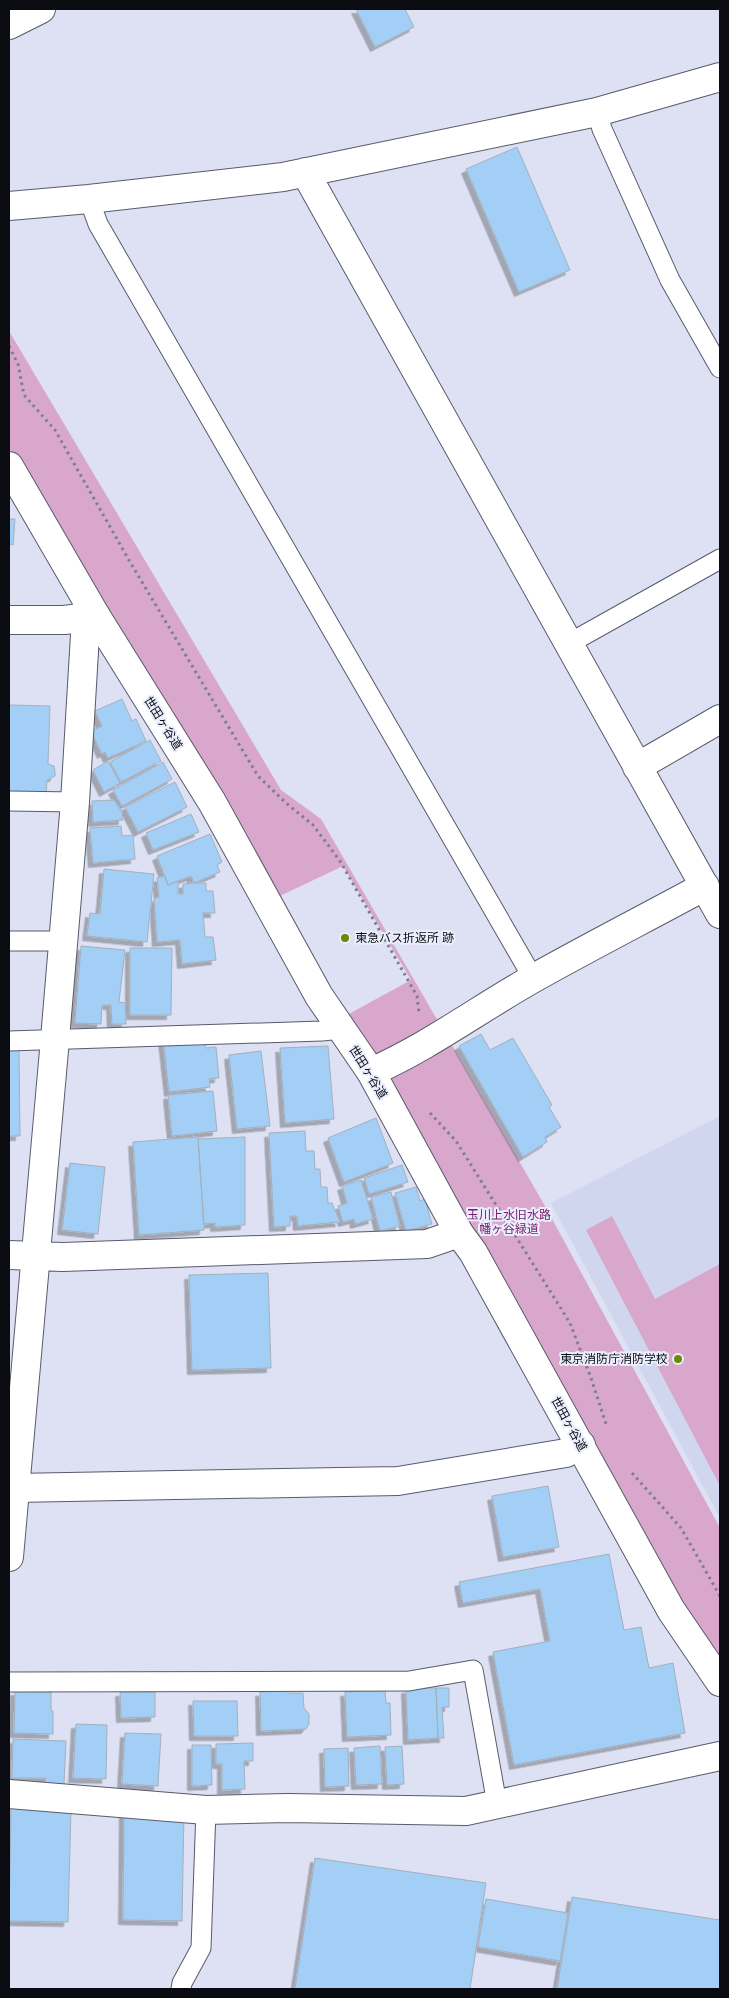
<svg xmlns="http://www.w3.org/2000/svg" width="729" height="1998" font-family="Roboto,'Noto Sans JP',sans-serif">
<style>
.built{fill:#d1d6ef}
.green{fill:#d8a7cb}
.building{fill:#a3cef5;stroke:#a2b0be;filter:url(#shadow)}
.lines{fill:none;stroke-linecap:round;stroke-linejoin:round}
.lane-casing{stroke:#585b6b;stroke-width:21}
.street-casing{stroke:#585b6b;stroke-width:30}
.secondary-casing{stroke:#585b6b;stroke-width:30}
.path{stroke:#7c7f8b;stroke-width:3;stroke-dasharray:2.5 4;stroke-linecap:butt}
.lane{stroke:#fff;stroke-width:19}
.street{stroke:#fff;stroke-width:28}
.secondary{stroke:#fff;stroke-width:28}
.poi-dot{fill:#688a0b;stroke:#ebeefd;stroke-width:2}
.labels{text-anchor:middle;stroke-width:4;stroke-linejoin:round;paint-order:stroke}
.street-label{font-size:12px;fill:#0a0c11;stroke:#ebeefd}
.poi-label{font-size:12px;fill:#0a0c11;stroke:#ebeefd;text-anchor:start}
.park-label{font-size:12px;fill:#771d67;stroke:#ebeefd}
</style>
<defs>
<filter id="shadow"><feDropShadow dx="-4.5" dy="4.5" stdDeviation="0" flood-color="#0004"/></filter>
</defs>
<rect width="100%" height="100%" fill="#dde1f3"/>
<path class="built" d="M720,1116V1518L551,1203Z"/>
<path class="green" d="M9,331L281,790L321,819L545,1206L720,1528V1662L695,1629L347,1015L411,980L343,866L280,896L230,810L9,453Z
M612,1216L655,1299L720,1264V1486L586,1230Z"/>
<path class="building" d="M356,9H405L414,27L375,47Z
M517,147L570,270L519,292L466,169Z
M9,519H15L13,545L9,544Z
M122,699L132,721L136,719L146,741L108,758L105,752L102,754L91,731L102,726L95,711Z
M9,705L50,706L48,764L54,766L55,772V776L47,780L46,794L9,792Z
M150,740L161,761L121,782L110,762Z
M108,761L120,783L104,792L93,770Z
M163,762L172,779L122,806L113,790Z
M175,782L187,807L138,832L125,807Z
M114,800L122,812L123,820L93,822L92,801Z
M191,814L199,832L153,850L146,833Z
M121,826L122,836L133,835L135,859L93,863L90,828Z
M210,834L222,862L217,865L220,872L194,883L191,876L168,885L157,856Z
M104,869L154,874L147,942L87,936L90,913L100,914Z
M165,876L168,885L178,881V894H183V884L194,883H206V891H213L215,913H203L205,937H213L216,960L182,964L180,940L157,942L154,898L159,897L157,878Z
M81,946L125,950L119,1002L125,1003L126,1024H112L111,1005H102L101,1024L75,1023Z
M130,948H172L171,1015H130Z
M481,1034L490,1050L513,1038L552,1105L549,1107L561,1127L545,1137L547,1142L523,1157L459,1046Z
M163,1039L204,1040L206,1048L216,1047L219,1078L209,1079L210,1087L169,1092Z
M328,1046L334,1119L285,1123L280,1048Z
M9,1050H19L20,1136H9Z
M261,1051L270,1126L237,1129L229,1055Z
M213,1091L217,1131L172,1136L168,1095Z
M376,1118L393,1163L344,1182L328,1138Z
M305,1131L306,1151H314L315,1169H320L321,1187H327L328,1203H332L340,1222L298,1226L297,1216H290V1226L274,1227L269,1133Z
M198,1137L204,1230L139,1235L133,1142Z
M245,1137V1225L215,1227V1223L204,1224L198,1139Z
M70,1163L105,1167L98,1234L62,1230Z
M402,1165L408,1182L369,1194L364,1178Z
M361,1180L373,1219L355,1224L354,1219L343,1222L338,1206L347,1203L342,1186Z
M416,1187L420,1201L425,1199L432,1224L406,1231L395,1193Z
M391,1192L400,1226L380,1231L371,1197Z
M268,1273L271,1368L192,1370L189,1275Z
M548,1486L559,1547L503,1557L492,1496Z
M609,1554L624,1630L641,1627L649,1668L673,1663L685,1733L514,1765L493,1652L550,1641L540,1589L463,1603L459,1582Z
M436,1688L438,1738L408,1740L406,1689Z
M436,1688H449V1707H442L444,1738H438Z
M385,1690L386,1703H390L391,1735L347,1737L345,1692Z
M15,1691L51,1692V1711H53V1734L14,1733Z
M288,1691V1693H303L304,1708L309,1714V1724L306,1729L261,1731L260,1692Z
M120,1692H155V1717L121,1718Z
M193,1701H237L238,1736H194Z
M76,1724L107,1725L106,1779L73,1778Z
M125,1733L161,1734L158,1786L122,1784Z
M13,1739L66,1741L64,1784L45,1783L46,1778H12Z
M253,1743V1761H244L245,1789L222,1790V1764H216V1744Z
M192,1745H211L212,1785L192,1786Z
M380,1746L382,1784L356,1785L354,1748Z
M402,1746L404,1784L387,1785L385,1747Z
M348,1748L349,1786L325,1787L324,1749Z
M11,1806L71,1808L68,1922L9,1921Z
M124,1811L184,1812L182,1921L123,1920Z
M315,1858L486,1883L470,1989H295Z
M572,1897L720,1920V1989H557Z
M486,1899L568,1913L560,1961L478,1947Z"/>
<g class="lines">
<defs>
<path id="lane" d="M597,112L602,129L670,280L720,368
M89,199L98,224L533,978
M568,644L720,559
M9,801L75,802
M9,941H63
M9,1041L322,1031L341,1029
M9,1682L409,1681L473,1670L497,1804
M181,1989L182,1983L201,1948L206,1810"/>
<path id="street" d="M9,25L41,9
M305,172L720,914
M9,206L89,199L283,177L597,112L720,77
M9,620H64L96,616
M637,767L720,719
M371,1072C428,1047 479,1009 534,978C591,946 648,917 705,886
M9,1255L63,1257L427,1244L459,1233
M14,1488L398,1481L566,1453L581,1445
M9,1557L55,1039L75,802L85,635L96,616
M9,1794L206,1810L288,1808L466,1811L720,1756"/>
<path id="secondary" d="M9,466L96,616L212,802L319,996L371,1072L459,1233L473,1252L671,1610L720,1682"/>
</defs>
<use href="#lane" class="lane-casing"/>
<use href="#street" class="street-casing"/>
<use href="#secondary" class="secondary-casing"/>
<path class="path" d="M9,346L18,364L24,395L55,430L130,562L258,776L286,803L313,825L340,861L417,996L419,1013
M430,1113L456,1141L570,1323L591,1378L607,1427
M632,1473L681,1528L720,1596"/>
<use href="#lane" class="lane"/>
<use href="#street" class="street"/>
<use href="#secondary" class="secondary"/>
</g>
<g class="poi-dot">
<circle cx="345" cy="938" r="5"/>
<circle cx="678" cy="1359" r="5"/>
</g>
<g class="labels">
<g class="street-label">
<text transform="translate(163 723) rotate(58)" y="4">世田ヶ谷道</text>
<text transform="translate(368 1072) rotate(58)" y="4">世田ヶ谷道</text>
<text transform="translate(569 1424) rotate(61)" y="4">世田ヶ谷道</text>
</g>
<g class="poi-label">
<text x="355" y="942">東急バス折返所 跡</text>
<text x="668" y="1363" text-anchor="end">東京消防庁消防学校</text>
</g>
<g class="park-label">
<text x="509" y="1219">玉川上水旧水路<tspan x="509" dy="14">幡ヶ谷緑道</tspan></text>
</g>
</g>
<rect width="729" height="1998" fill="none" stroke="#0a0c11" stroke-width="20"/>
</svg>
